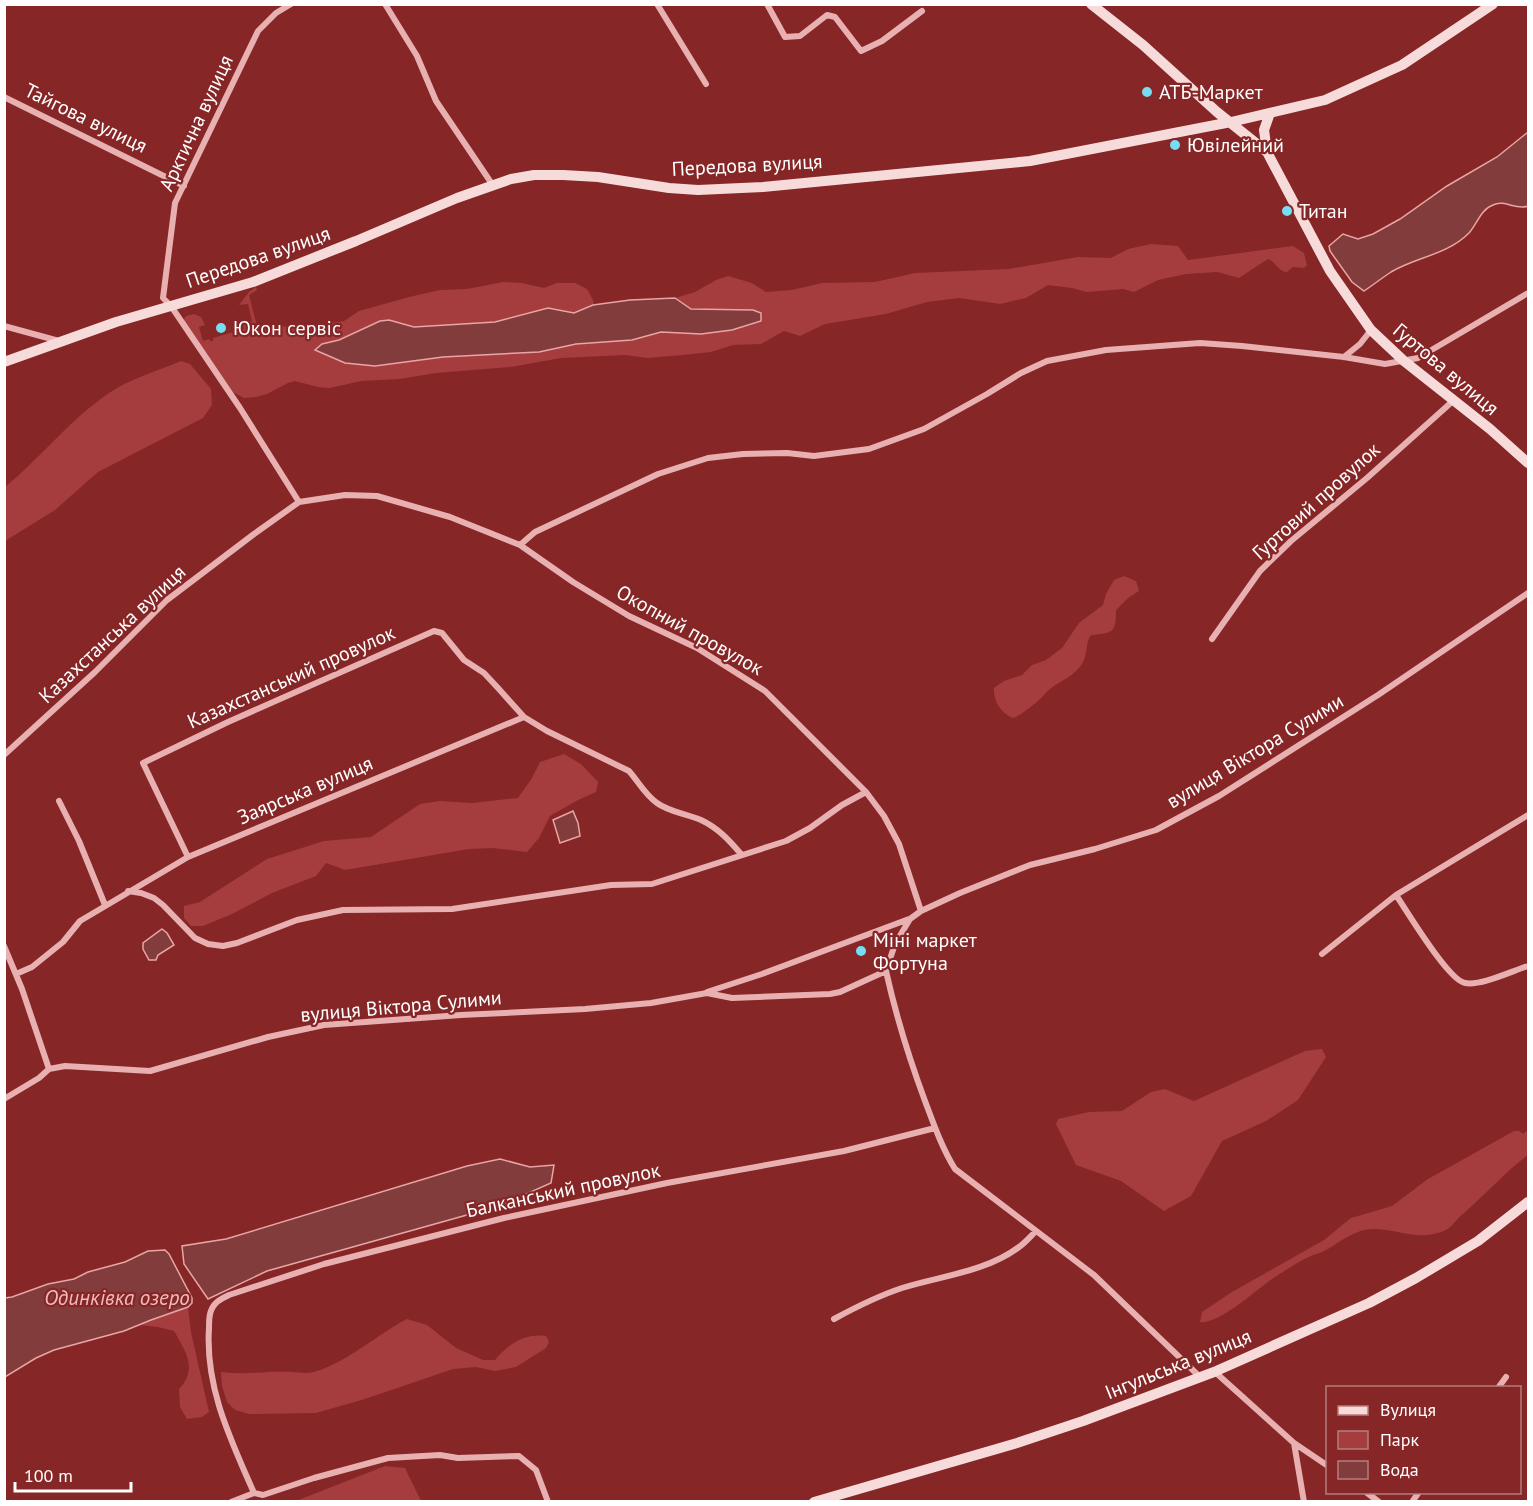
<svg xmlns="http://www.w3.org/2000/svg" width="1533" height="1506" font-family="'PT Sans',sans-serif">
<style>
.green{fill:#a53d3e}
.water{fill:#823c3b;stroke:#e9a5a6;stroke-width:1.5}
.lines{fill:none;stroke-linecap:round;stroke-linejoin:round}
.street{stroke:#e8b0b1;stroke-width:6}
.secondary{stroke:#f7dbda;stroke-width:10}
.poi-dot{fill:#75def2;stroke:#862626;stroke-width:2}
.labels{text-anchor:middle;stroke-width:4.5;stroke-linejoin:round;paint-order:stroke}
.poi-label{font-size:20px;fill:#fff;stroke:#862626;text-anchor:start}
.street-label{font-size:20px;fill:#fff;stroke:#862626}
.water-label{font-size:21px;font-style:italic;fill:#f0bcbd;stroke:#862626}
</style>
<rect width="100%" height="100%" fill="#862626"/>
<path class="green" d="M1151,244L1178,246L1188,260L1293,246L1304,253L1307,265L1304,268L1293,267L1287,272C1279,272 1276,262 1268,259L1239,278L1217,272L1186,274L1158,280L1134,292L1123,289L1087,292L1072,288L1048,285L1026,298L1000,304L959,298L927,302L886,314L825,324L800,336L784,331L761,344L733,345L711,352L683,355L648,358L625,355L561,358L511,367L436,373L400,379L361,381L330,388L318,387L295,381L288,383L267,394L256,397L244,398L233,392L183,321L186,316L194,314L201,317L205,325L199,327L203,341L209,339L210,341H213V338L244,329L243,325L252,321L248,304L239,305L249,292L256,287L257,290L249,295L258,330L261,328L280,326L302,328L344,321L359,311L409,297L440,290L467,289L503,282L522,283L544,288L557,283H575L587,289L593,300L594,305L630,300L675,298L695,292L716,280L728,276L752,283L766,292L792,290L822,283L875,282L915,273L1008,269L1078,257L1111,258L1128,249Z
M181,361L190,364L211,389L212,405L203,418L98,472L55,510L5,541V487C43,456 74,414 117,388C136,377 160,370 181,361Z
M1124,576L1136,581L1139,591L1128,598L1116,610C1116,633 1113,633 1091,635C1085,643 1088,653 1083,662C1076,676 1061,680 1050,689C1046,692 1047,692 1043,696C1039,701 1019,717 1013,718C1001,713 993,701 994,688L1004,681L1022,675L1032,665L1046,660L1062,648L1079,623L1103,605L1106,594L1114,580Z
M564,754L581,764L598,782L596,792L578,800L550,816L539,838L527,852L492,848L469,849L345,870L326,863L316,876L272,893L232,914L203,926H191L184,918V906L200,902L267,859L324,841L371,837L420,804L440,801L472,803L518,798L532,778L540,762Z
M1322,1049L1326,1057L1298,1100L1266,1121L1222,1141L1191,1196L1164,1211L1121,1181L1076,1165L1056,1124L1058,1119L1089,1112L1122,1111L1151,1092L1165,1089L1194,1101L1305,1051Z
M1528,1130V1155C1505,1172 1486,1194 1464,1213C1456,1219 1453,1227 1444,1231C1417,1241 1401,1230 1376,1229C1356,1228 1342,1241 1326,1250C1321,1253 1315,1254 1309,1257C1298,1262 1288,1269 1278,1275C1260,1286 1220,1325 1200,1322L1202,1312L1232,1292L1324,1240L1351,1218L1392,1206L1428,1179L1514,1131H1519L1523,1134Z
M188,1307L191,1332L209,1412L202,1417L187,1419L180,1407L179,1389C198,1369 186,1352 174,1331L158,1327L140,1325L151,1320Z
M407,1319L427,1325L456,1348L483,1360H495C508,1344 525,1333 546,1336L549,1342L546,1348L516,1367L495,1371L476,1367L453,1369L365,1399L316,1413L249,1414L235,1410L227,1402L222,1386L221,1372C245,1375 267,1371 291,1372C298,1372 307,1374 314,1372C348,1362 376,1335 407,1319Z
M385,1466L405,1468L421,1501H296Z"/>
<path class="water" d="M1528,132V206C1516,211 1505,199 1493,205C1481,209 1477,224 1469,233C1447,255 1416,257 1391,272C1382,278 1373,285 1364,291L1352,282L1330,251L1329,246L1343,234L1358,239L1373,234L1400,219L1447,186L1497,157Z
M675,298L691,309L753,310L761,313V321L732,330L701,334L661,332L632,340L576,344L539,352L443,357L375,366L345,363L315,350L322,344L339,340L380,321L389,320L414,327L495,322L548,308L574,313L593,305L630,300Z
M573,811L578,823L580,836L560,843L553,820Z
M162,929L167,933L174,945L158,955L156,960H149L143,949V943Z
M500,1159L530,1167L554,1165L551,1183L499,1206L267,1271L208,1299L184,1264L182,1246L226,1239L467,1166Z
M165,1250L169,1254L192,1298V1303L188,1307L151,1320L124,1331L54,1350L36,1358L5,1377V1298L12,1297L48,1284L74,1279L88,1272L125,1262L148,1251Z"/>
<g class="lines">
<path class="street" d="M291,4L276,13L258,31L175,203L163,298L171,306L240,408L299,502
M385,4L417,56L436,101L492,184
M657,4L706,84
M767,4L785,37L800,36L827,15L835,17L861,51L882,41L922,11
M4,97L184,186
M4,326L59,341
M1344,357L1360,344L1371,330
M520,545L535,532L658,474L708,458L743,454L787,453L814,456L869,449L924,429L987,394L1021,373L1047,361L1106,350L1200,343L1242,346L1344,357L1385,364L1418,358L1528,293
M1212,639L1260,571L1291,541L1367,478L1454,400
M4,755L95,672L167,600L254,534L299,502L345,495L377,496L450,517L520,545L573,582L629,616L697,648L765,691L866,792L884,816L899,844L921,911
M59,801L79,841L105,905
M188,857L143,763L228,722L434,631L442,633L464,660L484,673L498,688L524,717L547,731L629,771C638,781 645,795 657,803C669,812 687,814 701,820C718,828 729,840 741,854
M128,891L141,893L154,898L163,905L195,938L208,944L223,946L237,943L297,920L343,910L452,909L611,885L652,884L786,841L810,828L842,805L866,792
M1396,895C1407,911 1448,980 1465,983C1481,986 1512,971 1528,966
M4,946L22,989L49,1069
M1322,954L1396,895L1528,815
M886,971C896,1016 909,1058 925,1101C934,1125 942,1148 955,1169L1094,1275L1200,1377
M16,974L32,967L63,942L80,921L188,857L524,717
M707,992L762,974L909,919
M4,1099L39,1078L49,1069L65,1066L150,1071L268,1037L324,1025L461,1015L585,1009L651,1003L707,993L732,998L830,994L840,992L886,971L895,944L910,919L921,911L960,893L1030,865L1095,849L1156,830L1219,796L1378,695L1528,593
M834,1319C856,1307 878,1296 902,1288C940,1276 986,1272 1019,1247C1025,1243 1031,1236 1036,1231
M1215,1372L1294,1443L1304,1502
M1498,1388L1506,1377
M1294,1443L1328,1466
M1366,1492L1379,1502
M254,1493C231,1440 205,1388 209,1328C209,1319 209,1309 217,1302C220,1299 225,1297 229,1295L324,1264L504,1218L667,1183L844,1151L935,1128
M231,1502L254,1493L263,1495L314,1478L388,1458L440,1455L458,1458L519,1456L536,1470L548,1502
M1412,1502L1419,1492"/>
<path class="secondary" d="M1091,4L1143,45L1217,112L1267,152L1330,271L1371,330L1404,361L1490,429L1528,463
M1267,152L1264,130L1270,113
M4,362L116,322L253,282L356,241L457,198L511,179L534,175H563L598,177L669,188L698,190L763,187L1030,161L1231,122L1325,100L1402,65L1493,4
M814,1502L1017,1443L1083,1421L1214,1372L1369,1303L1416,1278L1478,1241L1528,1202"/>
</g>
<g class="poi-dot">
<circle cx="1147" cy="92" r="6"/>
<circle cx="1175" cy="145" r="6"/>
<circle cx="1287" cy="211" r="6"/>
<circle cx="221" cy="328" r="6"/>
<circle cx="861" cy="951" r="6"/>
</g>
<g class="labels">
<g class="poi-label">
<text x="1159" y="99">АТБ-Маркет</text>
<text x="1187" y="152">Ювілейний</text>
<text x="1299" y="218">Титан</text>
<text x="233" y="335">Юкон сервіс</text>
<text x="873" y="947">Міні маркет<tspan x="873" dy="23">Фортуна</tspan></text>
</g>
<g class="street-label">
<text transform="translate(86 118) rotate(26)" y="7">Тайгова вулиця</text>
<text transform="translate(196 123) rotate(-65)" y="7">Арктична вулиця</text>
<text transform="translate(747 165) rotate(-3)" y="7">Передова вулиця</text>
<text transform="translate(258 257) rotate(-19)" y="7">Передова вулиця</text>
<text transform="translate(1446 369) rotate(40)" y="7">Гуртова вулиця</text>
<text transform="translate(1316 501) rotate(-42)" y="7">Гуртовий провулок</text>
<text transform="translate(690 630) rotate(29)" y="7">Окопний провулок</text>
<text transform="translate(112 634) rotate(-43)" y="7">Казахстанська вулиця</text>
<text transform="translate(291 677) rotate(-24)" y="7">Казахстанський провулок</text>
<text transform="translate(1255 751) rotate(-31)" y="7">вулиця Віктора Сулими</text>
<text transform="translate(305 790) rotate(-23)" y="7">Заярська вулиця</text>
<text transform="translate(401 1006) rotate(-5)" y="7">вулиця Віктора Сулими</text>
<text transform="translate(563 1190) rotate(-12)" y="7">Балканський провулок</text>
<text transform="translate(1178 1364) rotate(-22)" y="7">Інгульська вулиця</text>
</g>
<g class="water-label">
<text x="117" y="1305">Одинківка озеро</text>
</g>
</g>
<rect width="1533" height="1506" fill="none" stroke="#ffffff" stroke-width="12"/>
<rect x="1326" y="1386" width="195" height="108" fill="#862626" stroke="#b67d7d" stroke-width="1.5"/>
<rect x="1338" y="1406" width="30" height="9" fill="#f7dbda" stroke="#b67d7d" stroke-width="1.5"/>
<text x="1380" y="1416" font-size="18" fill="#ffffff">Вулиця</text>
<rect x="1338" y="1431" width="30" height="18" fill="#a53d3e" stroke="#b67d7d" stroke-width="1.5"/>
<text x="1380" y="1446" font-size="18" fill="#ffffff">Парк</text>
<rect x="1338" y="1461" width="30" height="18" fill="#823c3b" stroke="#b67d7d" stroke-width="1.5"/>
<text x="1380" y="1476" font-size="18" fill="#ffffff">Вода</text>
<path d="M15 1482v9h116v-9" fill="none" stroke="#ffffff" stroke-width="3"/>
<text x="24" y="1482" font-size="18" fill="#ffffff" stroke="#862626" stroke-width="4.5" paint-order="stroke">100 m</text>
</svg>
